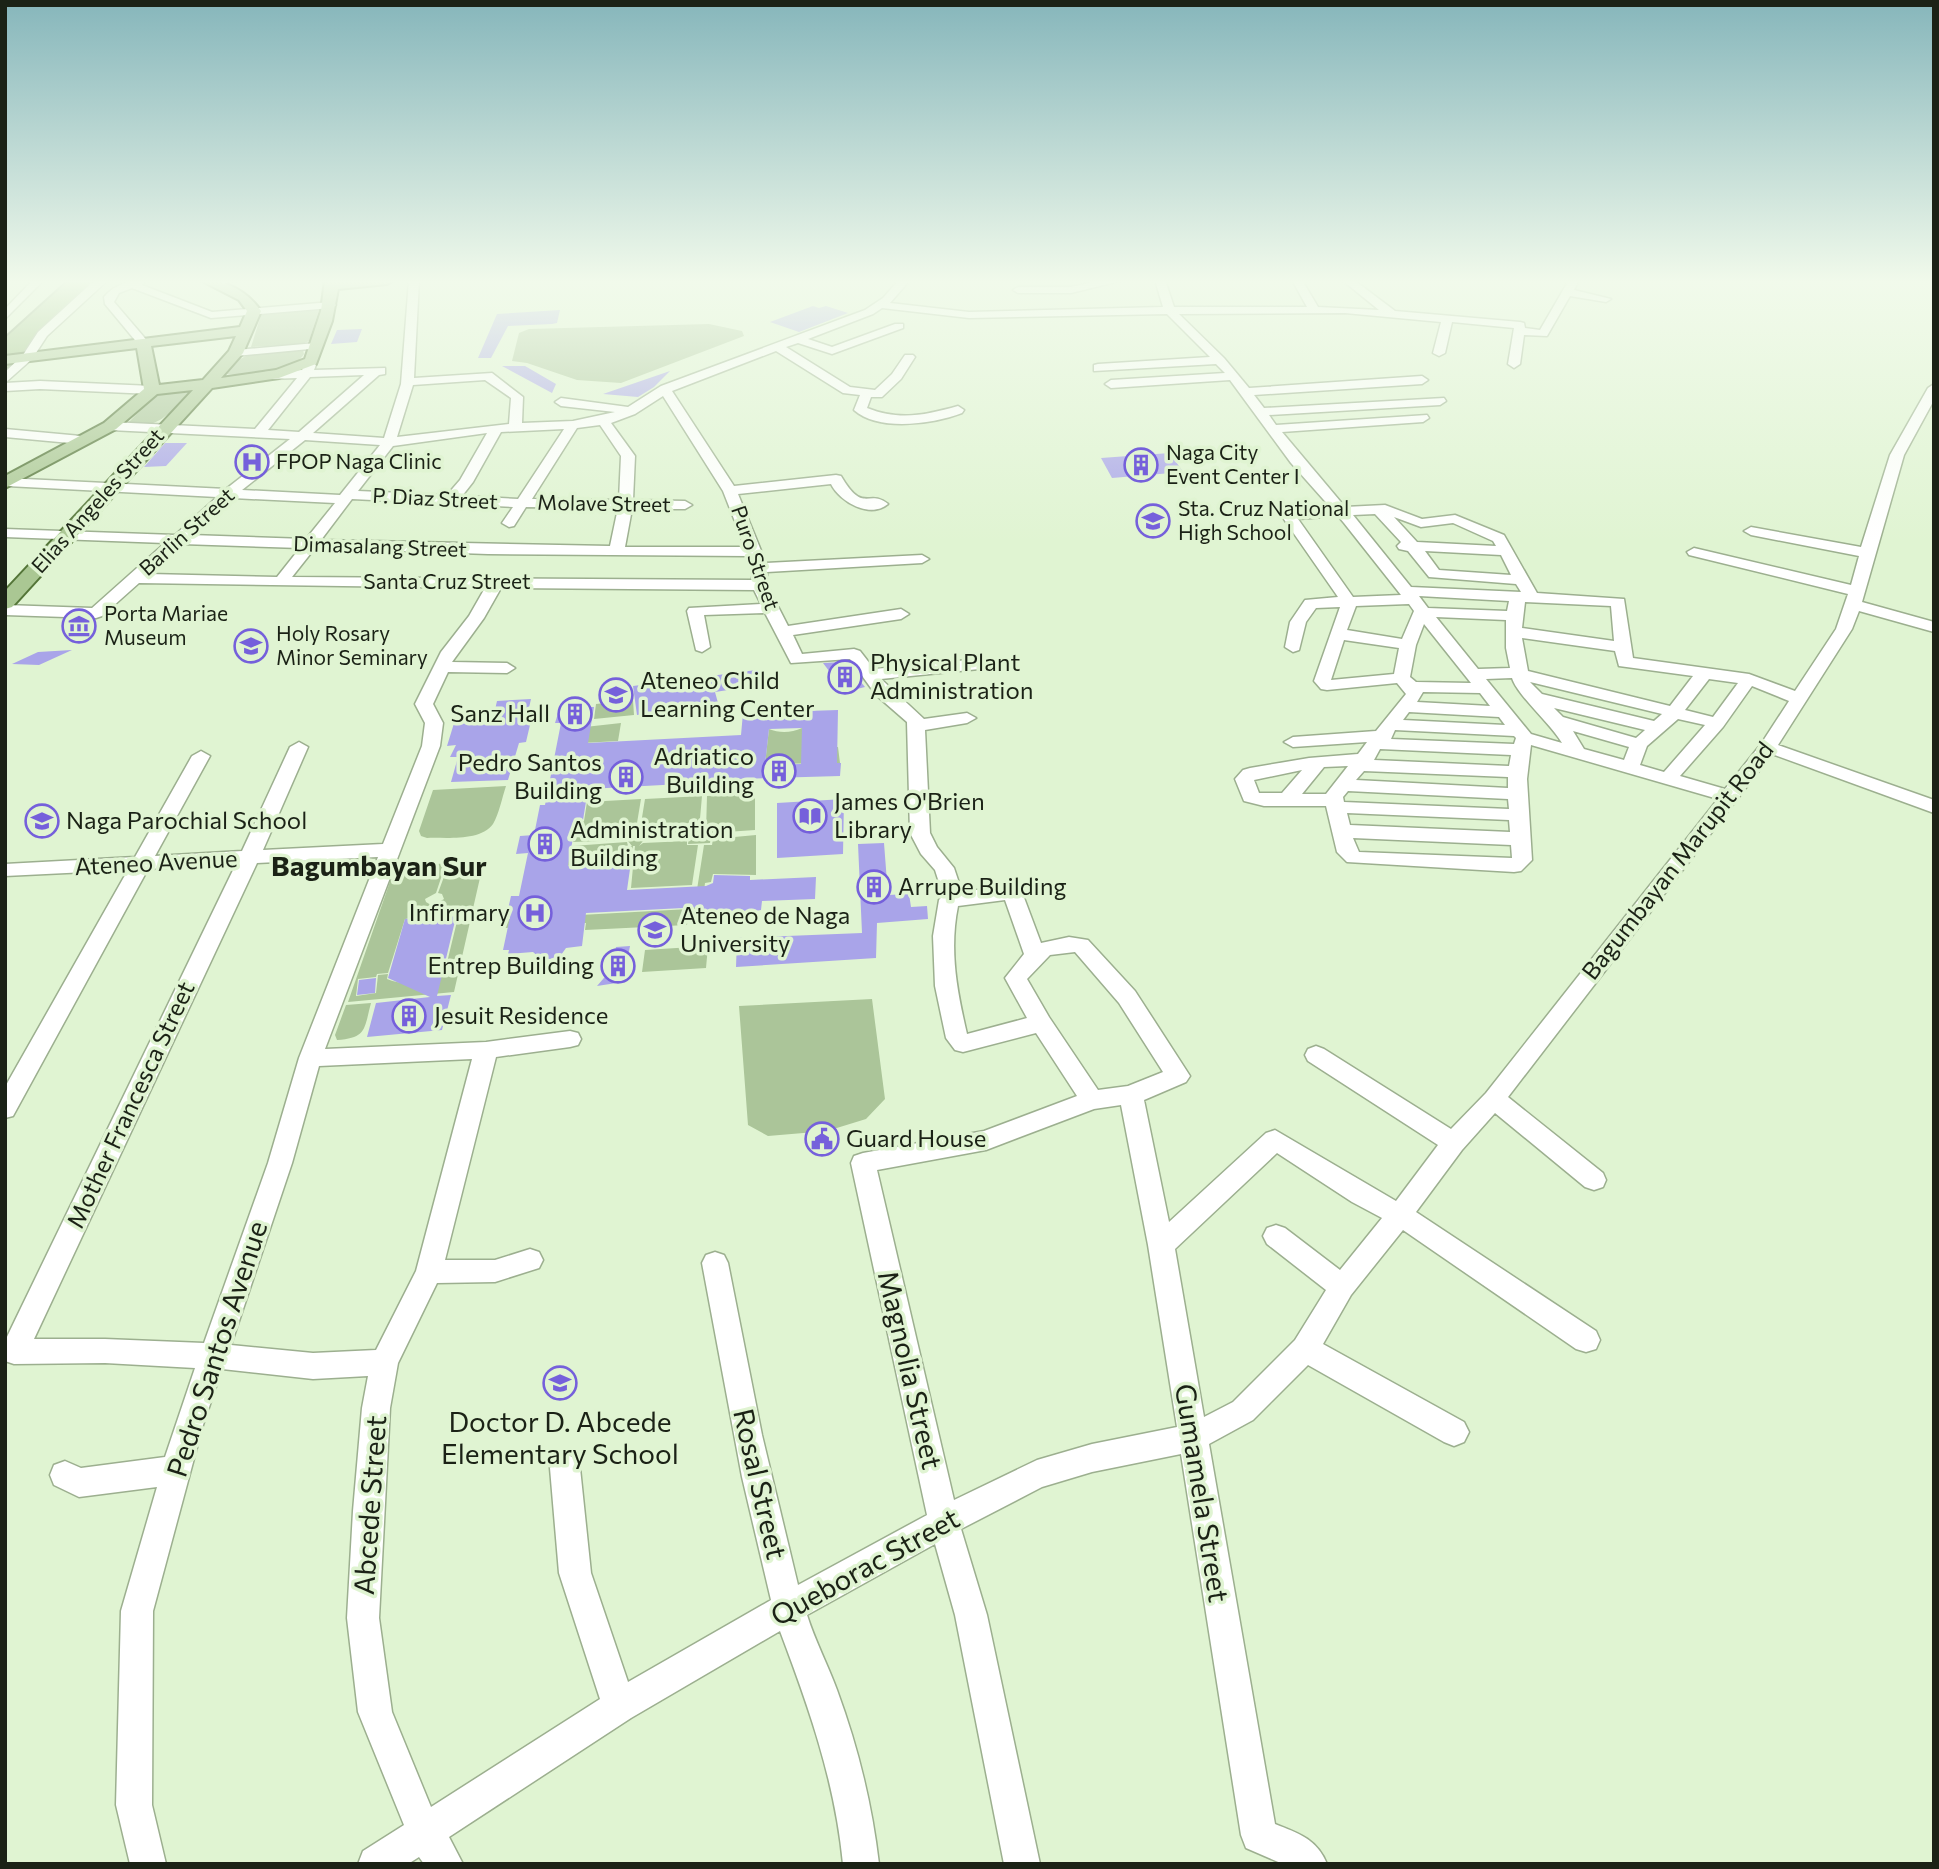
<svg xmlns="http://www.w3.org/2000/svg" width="1939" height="1869" font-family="Commissioner,sans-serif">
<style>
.green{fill:#abc599}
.water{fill:#94ba78;stroke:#708c5b;stroke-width:2}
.building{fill:#a9a4e9;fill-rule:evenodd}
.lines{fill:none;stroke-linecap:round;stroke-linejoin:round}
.minor-casing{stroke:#9caf8f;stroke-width:3}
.major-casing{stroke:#547538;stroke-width:4}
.minor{fill:#fff;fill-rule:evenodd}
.major{fill:#aac793;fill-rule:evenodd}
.labels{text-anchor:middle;stroke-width:7;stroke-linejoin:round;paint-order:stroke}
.far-poi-label{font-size:21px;fill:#1b2216;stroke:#e0f4d2;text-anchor:start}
.far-street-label{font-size:21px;fill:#1b2216;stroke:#e0f4d2}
.poi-label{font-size:24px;fill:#1b2216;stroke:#e0f4d2;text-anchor:start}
.street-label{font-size:24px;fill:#1b2216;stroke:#e0f4d2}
.quarter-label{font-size:28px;font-weight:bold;fill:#1b2216;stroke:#e0f4d2}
.near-street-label{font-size:28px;fill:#1b2216;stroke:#e0f4d2}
.near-poi-label{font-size:28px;fill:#1b2216;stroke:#e0f4d2}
</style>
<rect width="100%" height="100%" fill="#e0f4d2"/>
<path class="green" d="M319,310L309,341L302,344L251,347L261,315Z
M709,324L742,331L744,336L621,383L577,380L527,363L512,361L519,333L529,329Z
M294,350H303L304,354C291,375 248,377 225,374C243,348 265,353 294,350Z
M185,391L189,392C172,411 157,432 129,422L156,394Z
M633,700L634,715L594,719L596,704Z
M621,723L618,741L564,744L567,729Z
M802,728V748L838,747L840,763L765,764L769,729C779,733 791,733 802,728Z
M506,786C502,798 499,814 493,824C480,842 445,837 427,838L421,836L419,831L433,790Z
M755,793V830L712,833V830L710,843L688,844L690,831L698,830H689L688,836L644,838L639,836L643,841L639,846L643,843L687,841V845H698L692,885L631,888L635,846H633L631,862L547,867L549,854L571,853L572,846L627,842L628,846H632L628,841L639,836L645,799L702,796L699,830L706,831L707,796Z
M641,799L635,835L626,840L573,842L575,830L554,831L556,822L584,821L587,802Z
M756,835V875L713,874L711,882L705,883L701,915H693L704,845H712L713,839Z
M446,863L436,893L425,899L426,902L431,905L428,915L405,919L388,973L377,974L376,977L358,979L356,996L376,993L378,975L388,974L387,979C405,987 426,981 444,975L458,917L451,912L431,914L434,905L444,899L442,894L438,893L449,863H472L482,869L454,992L348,1002L392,876L403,868Z
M689,909L687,925L585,930L586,923L504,928L506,919Z
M708,946L706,968L642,972L645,950Z
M872,999L885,1099L866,1119L827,1131L768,1136L748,1125L739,1006Z
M371,1003C364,1029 367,1038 337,1040L335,1035L346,1005Z"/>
<path class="water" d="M68,280H100L18,362L5,370V337Z"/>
<path class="building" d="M813,306L819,308L826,306L848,313L799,332L770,322Z
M560,310L557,323L552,324L508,326L491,358H478L497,314Z
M362,329L357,342L331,344L337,330Z
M502,366H525L556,384L552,393Z
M670,371L654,387L638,397L603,394Z
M165,443H187L166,466L144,467Z
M1170,453L1183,472L1112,478L1101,458Z
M72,650L39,665L12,664L38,652Z
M844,662L865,687L845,692L823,663Z
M764,669L768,684L715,692L718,703L637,715L633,686Z
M531,699L528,712H533L526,742L519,743L508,780L451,782L458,757H450L456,745L447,746L455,720H462L463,716L494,714L497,701Z
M560,707H594L588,743L741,735L743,713L838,710L837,763H841L840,776L701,780L700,783L588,789L583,820L576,821L568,866L631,862L627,890L706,886L713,883L714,875L750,876V880L816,877L815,899L762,901L761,910L755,911L754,915L715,917V914H702L703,907L586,913L582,946L566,948L561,955L550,959L540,958L533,952L508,954L509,950H503L510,917L506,918L511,896H519L528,853L516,854L520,836L534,835L540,805H545L561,723H555ZM802,728L801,764L765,765L769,729Z
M844,799L843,854L777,858V803Z
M884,843L888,895L909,894L911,907L927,906L928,919L877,923L876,958L736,967L737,938L862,933L858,844Z
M435,914L456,917L437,996L451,995L442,1030L367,1037L376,1003L430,997L388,978L405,919Z
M630,946L623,982L597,986L610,971L616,947Z
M376,978L375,993L357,995L359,980Z"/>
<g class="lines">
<defs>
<path id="minor" d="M33,280H44L5,319V309Z
M95,280H108L47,336L32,359L5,383V372L23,355L38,332Z
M147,280L142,285L212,312L331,302L336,305L331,308L211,318L132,288L119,293L114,302L149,343L143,346L139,345L105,304L104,297C115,284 130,280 147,280Z
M211,280H241L213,286L208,283Z
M409,280H419L414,378L492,373L523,397L522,423L573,421L615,412L561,406L555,402L561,398L628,407L661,386L865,310L883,298L899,280H910L890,303L969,312L1163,307L1155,280H1165L1174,307H1307L1292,280H1302L1318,307L1379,310L1342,280H1354L1395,311L1520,322L1524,323L1525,328L1540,330L1569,280H1579L1574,290L1611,299L1606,302L1570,296L1547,336L1524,335L1520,364L1514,368L1508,364L1514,328L1452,322L1445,353L1439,356L1433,353L1441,322L1345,313L1179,314L1224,358L1249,388L1422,376L1428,380L1422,384L1254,395L1264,408L1444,398L1446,401L1440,405L1269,415L1276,425L1427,415L1429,418L1423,422L1282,432L1345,507L1385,505L1422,519L1455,515L1504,535L1537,593L1624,599L1633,658L1749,674L1795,691L1836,629L1848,594L1689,555L1687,552L1694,548L1851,585L1859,556L1751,535L1744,531L1751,527L1861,547L1890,455L1928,388L1934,384V400L1904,455L1862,602L1934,622V632L1859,611L1852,629L1778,745L1934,800V813L1772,754L1508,1097L1603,1173L1606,1180L1603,1187L1594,1190L1585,1187L1495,1113L1462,1150L1416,1212L1596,1331L1600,1340L1596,1349L1586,1352L1576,1349L1403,1230L1351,1295L1323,1344L1464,1422L1469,1432L1464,1442L1454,1446L1444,1442L1308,1365L1253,1420L1209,1444L1275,1824C1298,1833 1317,1839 1327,1864H1283L1246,1848L1241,1835L1181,1454L1092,1472L1042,1487L961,1529L987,1615L1040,1864H1004L955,1615L935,1544L807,1615C815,1641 828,1665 837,1690C858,1747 872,1804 879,1864H843C835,1781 809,1708 780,1631L631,1718L449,1837L463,1864H424L419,1857L408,1864H358L363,1851L404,1825L358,1712L347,1618L353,1511L362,1408L368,1376L313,1379L222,1369L203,1425L153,1611L152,1805L166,1864H130L116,1805L121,1611L157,1487L79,1497L54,1485L50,1475L54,1465L65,1461L81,1468L165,1457L195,1368L105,1363L14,1364L5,1361V1341L236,864L148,869L13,1116L5,1118V1087L128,870L5,876V864L135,857L192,756L201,751L210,756L155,856L242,851L290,747L299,742L308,747L263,850L383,844L422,746L425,723L415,704L441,652L469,616L485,588L139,583L102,616L96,618L5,615V605L92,608L165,543L5,537V529L175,535L217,497L7,486L5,478L226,489L290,439L110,430L104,426L110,422L255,429L297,378L268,379L264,378V372L302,370L306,362L310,361L316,365L314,370L385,368V374L379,375L313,433L384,438L401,384ZM882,308L969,318L1167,314L1210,357L1098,364L1094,365V371L1216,364L1225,373L1111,380L1105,384L1111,388L1230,380L1291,463L1331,508L1288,511L1281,515L1338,597L1305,600L1290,622L1285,647L1293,652L1299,650L1306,622L1316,608L1340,607L1314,681L1321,689L1327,690L1397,683L1406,694L1376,731L1293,737L1284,742L1293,747L1367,742L1358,754L1309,758L1250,768L1243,770L1235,779L1244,801L1264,806H1326L1337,852L1347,862L1514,872L1521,871L1532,860L1527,779L1531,745L1718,799L1486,1093L1451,1129L1324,1049L1316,1046L1308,1049L1305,1055L1308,1061L1438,1145L1396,1201L1275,1130L1266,1133L1169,1222L1144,1100L1186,1082L1190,1076L1135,991L1088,940L1069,937L1041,943L1020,887L1013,885L962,892L954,868L937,847L930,833L925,730L967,723L976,718L967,713L924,719L881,679L989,668L997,663L989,658L874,669L860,651L854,649L802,654L793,635L901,619L909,614L901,609L788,626L767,585V572L922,563L929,559L922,555L766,563L738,494L831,484C840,502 870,519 888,504C868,488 864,515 841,476L836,475L734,486L672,391L776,351L843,393L860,395L854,410C879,432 933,424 962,413L964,410L958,406C926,415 899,421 867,408L871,397H882L901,379L915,357L913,355H905L892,374L875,390L850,387L786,347L798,343L832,354L903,328V324H895L832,347L808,339L873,314ZM364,375L299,432L268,430L310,377ZM485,380L511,398L509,424L397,437L413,385ZM663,396L723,491L745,547H625L632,509H685L692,505L685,501L633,500L635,456L611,423L635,414ZM600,425L621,456L619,500L532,499L577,428ZM564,429L518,499L462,496L473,482L501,432ZM487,433L460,480L447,495L358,491L393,446ZM305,440L380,445L340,495L242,490ZM233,498L335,503L306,539L191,535ZM352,499L513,507L502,523L509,527L514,526L526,507L618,508L610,546L321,540ZM1375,514L1401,542L1397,546L1399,549L1408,551L1429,577L1516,584L1521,592L1411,587L1353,515ZM1338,516L1344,523L1401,595L1353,597L1298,519ZM1394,517L1421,527L1453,523L1493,541L1496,546L1417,542ZM182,544L300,548L277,577L149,574ZM315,548L488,554L748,556L752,568V580L292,577ZM1425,551L1501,555L1511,575L1439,570ZM501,588L754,590L761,604L689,608L687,611L696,650L702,652L710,647L704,615L765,613L791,663L850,659L876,695L907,722L910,833L921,854L935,870L943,895L939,900L933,936L935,986L946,1038L955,1050L963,1052L1036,1033L1077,1096L984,1131L863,1153L854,1156L851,1163L927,1515L798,1585L762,1435L728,1263L724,1255L715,1252L706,1255L702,1263L742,1477L771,1600L628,1682L591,1573L580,1468L575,1458L565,1454L555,1458L550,1468L559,1573L600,1699L431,1807L392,1712L379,1618L390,1408L398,1363L437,1283L495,1282L539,1268L543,1260L539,1252L530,1249L495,1260H445L496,1057L570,1047L578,1045L581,1039L578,1033L570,1031L486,1042L325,1049L440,746L443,723L433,704L448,672L507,673L515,668L507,663L452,662L484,618ZM1419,596L1509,601L1507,611L1428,608ZM1525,602L1611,606L1614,641L1522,628ZM1409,604L1414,611L1402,639L1347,630L1356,606ZM1436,617L1506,620V648L1510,668L1478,669ZM1424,624L1467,678L1471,683L1416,682L1410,677L1416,645ZM1522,638L1615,651L1619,666L1693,676L1670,706L1528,671ZM1344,640L1399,648L1394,674L1331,680ZM1512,678C1517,695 1551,724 1562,743L1531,734L1486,679ZM1709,679L1738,683L1713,717L1685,710ZM1530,682L1662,714L1654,721L1542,694ZM1752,686L1789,701L1761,744L1725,789L1680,776L1723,727ZM1423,692L1480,693L1490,706L1417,702ZM1554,708L1645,730L1636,738L1563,717ZM1409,712L1499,717L1505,725L1403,720ZM1678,719L1705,725L1664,772L1640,765L1647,746ZM1395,730L1514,736L1516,738L1514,744L1391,739ZM1573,731L1629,747L1624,760L1584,749ZM1380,749L1511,755L1509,766L1374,760ZM1348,766L1326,794H1302L1324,767ZM1302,770L1282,793H1259L1254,780ZM1364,771L1508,777V788L1356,780ZM1348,791L1508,799L1509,809L1344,802L1343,797ZM1347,813L1509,820L1510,832L1350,825ZM1353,838L1511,845L1512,858L1359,852ZM378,857L299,1058L268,1163L204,1343L105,1339H34L257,863ZM1005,900L1024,954L1005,978L1027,1018L967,1034C957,991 949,950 958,906ZM1075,952L1119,1003L1163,1072L1128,1086L1098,1090L1049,1017L1027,979L1050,955ZM472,1059L416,1271L376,1350L313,1353L231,1345L292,1163L319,1066ZM1121,1105L1148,1245L1177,1427L1092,1444L1037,1460L954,1500L877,1170L986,1150L1094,1109ZM1277,1153L1352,1202L1382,1218L1340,1270L1285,1228L1276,1225L1267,1228L1263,1236L1267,1244L1326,1290L1295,1340L1233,1402L1204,1417L1175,1249Z
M1102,280H1124L1071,293H1018L1013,290L1018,287H1071Z
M316,343L320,344V348L236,356L230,353L236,350Z
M40,381L152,386L158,390L152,394L40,389L5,391V383Z
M5,429L81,436L88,440L81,444L5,437Z"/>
<path id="major" d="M200,280C226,280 246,290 261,311L243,353L221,378L276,370L305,359L321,311L325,280H393L387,284L338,289L332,321L316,364L279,378L212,388L12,607L5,609V591L193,390L157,394L116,429L5,488V476L104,423L144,389L137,348L5,364V356L240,327L247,311L239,300ZM236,336L229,351L203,380L159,385L151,346Z"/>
</defs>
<use href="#minor" class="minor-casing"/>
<use href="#major" class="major-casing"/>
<use href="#minor" class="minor"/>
<use href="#major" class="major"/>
</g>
<linearGradient id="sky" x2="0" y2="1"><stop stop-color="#86b6bb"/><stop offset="0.52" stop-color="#f1faeb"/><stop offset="1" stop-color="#f1faeb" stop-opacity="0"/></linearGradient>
<rect width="1939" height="542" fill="url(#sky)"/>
<defs>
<symbol id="hospital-ring" viewBox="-11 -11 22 22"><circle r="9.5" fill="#e0f4d2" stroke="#7560db" stroke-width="1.5"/><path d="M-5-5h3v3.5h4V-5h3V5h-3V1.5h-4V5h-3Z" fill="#7560db"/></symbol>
<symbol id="building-ring" viewBox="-11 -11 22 22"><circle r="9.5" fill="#e0f4d2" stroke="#7560db" stroke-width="1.5"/><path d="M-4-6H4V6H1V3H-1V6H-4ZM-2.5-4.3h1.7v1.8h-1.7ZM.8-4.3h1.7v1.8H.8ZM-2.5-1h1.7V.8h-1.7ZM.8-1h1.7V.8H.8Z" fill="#7560db"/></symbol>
<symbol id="school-ring" viewBox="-11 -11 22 22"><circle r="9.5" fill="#e0f4d2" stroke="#7560db" stroke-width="1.5"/><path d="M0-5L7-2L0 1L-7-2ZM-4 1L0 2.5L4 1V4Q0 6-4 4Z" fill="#7560db"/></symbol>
<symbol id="museum-ring" viewBox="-11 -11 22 22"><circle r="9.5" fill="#e0f4d2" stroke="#7560db" stroke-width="1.5"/><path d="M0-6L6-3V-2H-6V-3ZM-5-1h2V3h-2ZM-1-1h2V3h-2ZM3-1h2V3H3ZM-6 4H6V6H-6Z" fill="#7560db"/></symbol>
<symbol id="library-ring" viewBox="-11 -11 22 22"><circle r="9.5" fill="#e0f4d2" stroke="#7560db" stroke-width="1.5"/><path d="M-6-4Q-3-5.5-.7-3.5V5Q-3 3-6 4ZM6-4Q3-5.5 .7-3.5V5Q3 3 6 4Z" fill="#7560db"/></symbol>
<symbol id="university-ring" viewBox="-11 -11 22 22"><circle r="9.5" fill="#e0f4d2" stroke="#7560db" stroke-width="1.5"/><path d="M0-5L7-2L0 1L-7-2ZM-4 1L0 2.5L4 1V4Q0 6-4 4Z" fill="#7560db"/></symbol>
<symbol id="civic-ring" viewBox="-11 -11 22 22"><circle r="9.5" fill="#e0f4d2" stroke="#7560db" stroke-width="1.5"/><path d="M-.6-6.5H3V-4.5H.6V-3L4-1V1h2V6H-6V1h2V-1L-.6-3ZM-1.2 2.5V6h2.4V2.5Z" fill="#7560db"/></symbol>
</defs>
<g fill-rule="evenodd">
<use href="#hospital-ring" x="233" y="443" width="38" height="38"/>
<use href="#building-ring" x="1122" y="446" width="38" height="38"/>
<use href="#school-ring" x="1134" y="502" width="38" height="38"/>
<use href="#museum-ring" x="60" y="607" width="38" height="38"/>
<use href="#school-ring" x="232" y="627" width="38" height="38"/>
<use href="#building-ring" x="826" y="658" width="38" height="38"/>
<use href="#school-ring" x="597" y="676" width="38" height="38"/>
<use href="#building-ring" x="556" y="695" width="38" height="38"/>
<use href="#building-ring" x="760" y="752" width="38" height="38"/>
<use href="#building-ring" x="607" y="758" width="38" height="38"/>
<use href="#library-ring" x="791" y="797" width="38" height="38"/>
<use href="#school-ring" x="23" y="802" width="38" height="38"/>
<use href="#building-ring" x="526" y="825" width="38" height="38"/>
<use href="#building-ring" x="855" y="868" width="38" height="38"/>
<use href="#hospital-ring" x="516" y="894" width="38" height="38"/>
<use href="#university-ring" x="636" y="911" width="38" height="38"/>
<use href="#building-ring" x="599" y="947" width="38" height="38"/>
<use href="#building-ring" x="390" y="997" width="38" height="38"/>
<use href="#civic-ring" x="803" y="1120" width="38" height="38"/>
<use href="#school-ring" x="541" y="1364" width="38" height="38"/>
</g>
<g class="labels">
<g class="far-poi-label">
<text x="1166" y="460">Naga City<tspan x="1166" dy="24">Event Center I</tspan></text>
<text x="276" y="469">FPOP Naga Clinic</text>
<text x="1178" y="516">Sta. Cruz National<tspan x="1178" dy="24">High School</tspan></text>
<text x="104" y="621">Porta Mariae<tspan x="104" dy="24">Museum</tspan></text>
<text x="276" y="641">Holy Rosary<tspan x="276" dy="24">Minor Seminary</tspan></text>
</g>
<g class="far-street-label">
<text transform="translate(435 499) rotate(3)" y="7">P. Diaz Street</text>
<text transform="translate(98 501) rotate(-48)" y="7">Elias Angeles Street</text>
<text transform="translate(604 504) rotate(1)" y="7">Molave Street</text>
<text transform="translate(187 532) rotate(-42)" y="7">Barlin Street</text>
<text transform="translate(380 547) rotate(2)" y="7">Dimasalang Street</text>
<text transform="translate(755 558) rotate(71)" y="7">Puro Street</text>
<text x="447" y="589">Santa Cruz Street</text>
</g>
<g class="poi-label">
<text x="870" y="671">Physical Plant<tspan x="870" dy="28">Administration</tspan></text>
<text x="640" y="689">Ateneo Child<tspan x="640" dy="28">Learning Center</tspan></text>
<text x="550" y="722" text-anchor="end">Sanz Hall</text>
<text x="754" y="765" text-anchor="end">Adriatico<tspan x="754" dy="28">Building</tspan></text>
<text x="602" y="771" text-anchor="end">Pedro Santos<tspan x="602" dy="28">Building</tspan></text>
<text x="834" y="810">James O'Brien<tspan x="834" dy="28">Library</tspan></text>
<text x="66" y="829">Naga Parochial School</text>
<text x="570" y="838">Administration<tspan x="570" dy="28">Building</tspan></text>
<text x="898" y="895">Arrupe Building</text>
<text x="510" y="921" text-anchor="end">Infirmary</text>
<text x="680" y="924">Ateneo de Naga<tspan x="680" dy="28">University</tspan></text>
<text x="594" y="974" text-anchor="end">Entrep Building</text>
<text x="434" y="1024">Jesuit Residence</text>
<text x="846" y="1147">Guard House</text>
</g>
<g class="street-label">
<text transform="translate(1678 861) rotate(-52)" y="8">Bagumbayan Marupit Road</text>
<text transform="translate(156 863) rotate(-3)" y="8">Ateneo Avenue</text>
<text transform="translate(131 1105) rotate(-65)" y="8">Mother Francesca Street</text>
</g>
<g class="quarter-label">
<text x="379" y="876">Bagumbayan Sur</text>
</g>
<g class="near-street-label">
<text transform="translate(217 1349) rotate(-72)" y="10">Pedro Santos Avenue</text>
<text transform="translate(910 1370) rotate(77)" y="10">Magnolia Street</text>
<text transform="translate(760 1484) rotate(77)" y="10">Rosal Street</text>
<text transform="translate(1202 1493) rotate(81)" y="10">Gumamela Street</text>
<text transform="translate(370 1505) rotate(-86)" y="10">Abcede Street</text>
<text transform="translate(865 1567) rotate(-29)" y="10">Queborac Street</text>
</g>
<g class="near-poi-label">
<text x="560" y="1432">Doctor D. Abcede<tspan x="560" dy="32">Elementary School</tspan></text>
</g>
</g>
<rect width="1939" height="1869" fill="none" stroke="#1b2216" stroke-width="14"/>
</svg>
